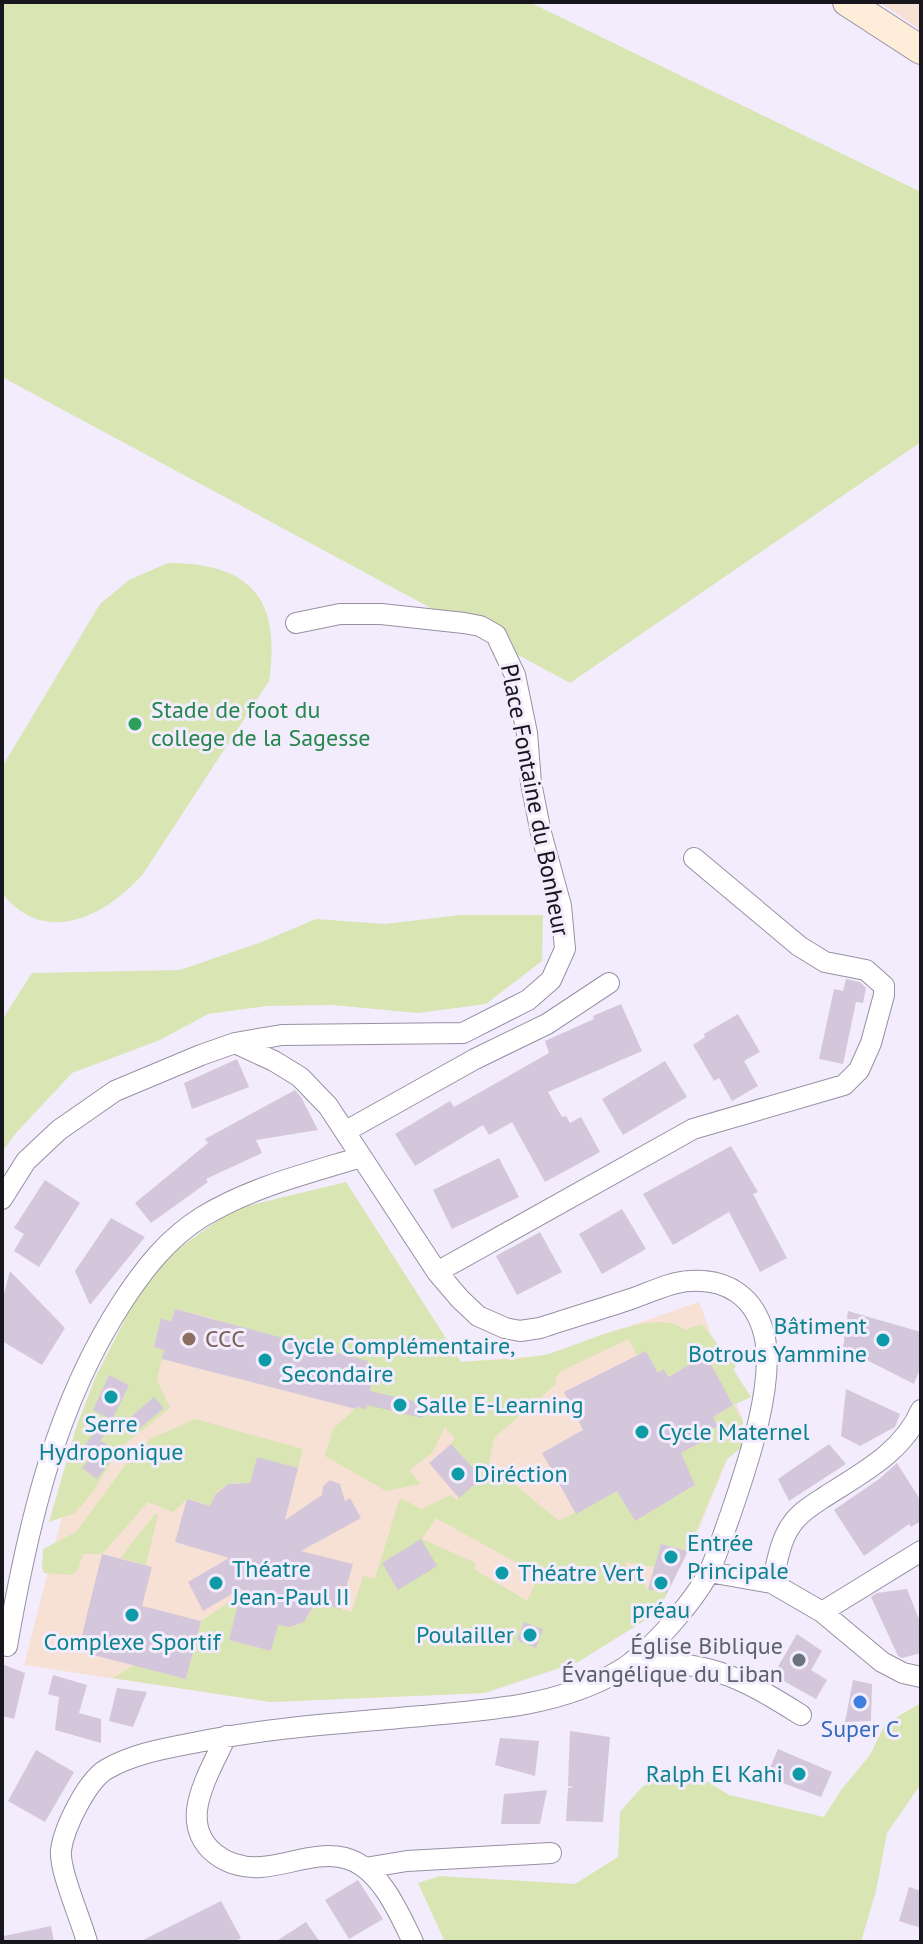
<svg xmlns="http://www.w3.org/2000/svg" width="923" height="1944" font-family="'PT Sans',sans-serif">
<style>
.education{fill:#f7e0d4}
.green{fill:#d9e5b3;fill-rule:evenodd}
.building{fill:#d4c7db}
.lines{fill:none;stroke-linecap:round;stroke-linejoin:round}
.street-casing{stroke:#9790a3;stroke-width:22}
.secondary-casing{stroke:#9790a3;stroke-width:30}
.street{stroke:#fff;stroke-width:20}
.secondary{stroke:#feedd8;stroke-width:28}
.leisure-dot{fill:#2e9e5b;stroke:#f2ecfd;stroke-width:3}
.education-dot{fill:#8d6e63;stroke:#f2ecfd;stroke-width:3}
.culture-dot{fill:#0f9aa8;stroke:#f2ecfd;stroke-width:3}
.worship-dot{fill:#6b7280;stroke:#f2ecfd;stroke-width:3}
.shop-dot{fill:#3f7fe0;stroke:#f2ecfd;stroke-width:3}
.labels{text-anchor:middle;stroke-width:6;stroke-linejoin:round;paint-order:stroke}
.leisure-label{font-size:24px;fill:#27864d;stroke:#f2ecfd;text-anchor:start}
.street-label{font-size:24px;fill:#18161d;stroke:#f2ecfd}
.culture-label{font-size:24px;fill:#0d838f;stroke:#f2ecfd;text-anchor:start}
.education-label{font-size:24px;fill:#785e54;stroke:#f2ecfd;text-anchor:start}
.worship-label{font-size:24px;fill:#5b616d;stroke:#f2ecfd;text-anchor:end}
.shop-label{font-size:24px;fill:#366cbe;stroke:#f2ecfd}
</style>
<rect width="100%" height="100%" fill="#f2ecfd"/>
<path class="education" d="M879,2H921V30Z
M346,1182L461,1362L546,1355L699,1302L743,1421L697,1534L658,1612L578,1662L484,1693L270,1702L24,1665L84,1431L155,1278Z"/>
<path class="green" d="M2,2H529L921,192V442L570,683L2,377Z
M168,563C252,563 281,600 269,681L143,874C106,916 45,948 2,893V767L100,604L129,580Z
M460,915H543L542,961L486,1004L418,1013L332,1005L267,1006L208,1014L160,1040L72,1073L16,1133L2,1152V1020L32,973L180,970L259,943L316,919L385,924Z
M346,1182L461,1362C489,1359 521,1361 548,1354C581,1345 656,1306 685,1330L702,1324L728,1358L733,1360L736,1367L733,1369L751,1397L733,1405L743,1421L741,1448L726,1460L688,1551L662,1544L655,1567L624,1562L648,1589L667,1593L658,1612L578,1662L484,1693L270,1702L113,1678L134,1665L186,1679L201,1621L241,1594L229,1640L271,1651L276,1632L275,1623C295,1632 312,1622 313,1601L352,1612L363,1576L375,1578L400,1498L421,1509L451,1495L456,1500L481,1478L451,1444L455,1438L445,1427L432,1453L409,1470L421,1484L386,1491L325,1456L333,1429L357,1407L366,1408L374,1367L214,1324L215,1319L175,1309L171,1322L161,1319L154,1347L164,1350L157,1380L170,1408L120,1448L92,1493L75,1513L49,1522L76,1428L96,1376L143,1284L171,1254L234,1209ZM629,1339L637,1356L647,1352L662,1380L706,1355L733,1405L713,1417L717,1425L702,1435L705,1440L678,1455L694,1486L635,1521L617,1491L559,1521L489,1463L494,1438L556,1384V1377L561,1371ZM436,1518L539,1575L527,1601L474,1569L476,1563L422,1539Z
M195,1419L303,1449L298,1468L257,1458L252,1486C231,1477 212,1488 211,1511L205,1504L187,1499L173,1512L148,1502L102,1554H83L78,1570L72,1575L44,1573L42,1568L43,1549L76,1532L126,1464L150,1439Z
M156,1513L158,1514L146,1565L120,1558Z
M921,1703V1784L887,1833L876,1891L861,1942H445L418,1883L440,1876L575,1884L618,1857L620,1812L641,1788L662,1772H692L729,1795L824,1817L841,1790L870,1755L885,1724Z"/>
<path class="building" d="M846,979L860,982L866,988L863,1003L856,1002L843,1064L819,1059L834,989L843,991Z
M621,1004L642,1051L548,1092L562,1117L566,1116L570,1123L581,1117L600,1152L545,1182L512,1122L489,1135L483,1125L415,1166L395,1134L450,1101L454,1107L549,1053L545,1041L594,1019L593,1016Z
M738,1014L760,1052L744,1061L758,1086L732,1101L719,1078L714,1081L693,1045L705,1037L704,1034Z
M237,1059L249,1087L192,1109L184,1083Z
M665,1061L687,1097L623,1135L602,1099Z
M295,1090L301,1097L318,1130L256,1140L262,1153L206,1179L208,1182L151,1223L135,1203L208,1143L205,1139Z
M731,1146L758,1192L753,1194L787,1258L760,1272L729,1212L673,1245L643,1194Z
M499,1158L519,1197L452,1229L433,1190Z
M45,1180L80,1203L39,1267L14,1251L24,1234L14,1228Z
M622,1209L646,1249L602,1274L579,1234Z
M111,1218L145,1237L90,1305L75,1271Z
M540,1232L562,1272L517,1295L496,1256Z
M10,1271L65,1328L42,1365L2,1341V1301Z
M175,1309L368,1361L364,1374L373,1376L370,1391L425,1404L422,1418L367,1405L366,1409L357,1407L356,1409L162,1359L164,1350L154,1347L161,1318L171,1322Z
M848,1311L921,1332V1366L914,1384L843,1348Z
M646,1351L658,1373L664,1369L668,1377L706,1355L733,1405L713,1417L717,1426L702,1435L705,1440L681,1453L695,1485L635,1521L617,1491L576,1514L542,1453L583,1430L564,1392Z
M109,1375L129,1385L112,1420L93,1410Z
M846,1389L900,1414L895,1427L860,1446L841,1436Z
M154,1397L164,1408L140,1428L131,1417Z
M105,1418L111,1421L101,1441L118,1451L97,1479L82,1468L89,1459L80,1452Z
M451,1444L482,1478L459,1498L429,1463Z
M829,1444L846,1464L789,1501L778,1479Z
M257,1457L298,1468L285,1520L322,1495L323,1486L330,1480L340,1484L345,1501L350,1498L361,1518L301,1551L353,1564L340,1609L316,1602L304,1622L290,1627L278,1625L271,1651L229,1640L242,1588L203,1611L188,1582L229,1558L175,1542L187,1499L210,1506L215,1495L228,1484L250,1483Z
M897,1463L921,1501V1521L911,1527L909,1524L864,1556L834,1510L879,1479Z
M421,1539L437,1566L398,1590L382,1563Z
M661,1544L688,1551L667,1593L648,1589Z
M102,1554L152,1567L142,1606L201,1621L186,1679L78,1651Z
M907,1589L921,1624V1653L902,1658L898,1656L871,1597L877,1593Z
M524,1622L543,1629L536,1648L517,1640Z
M797,1634L822,1651L811,1670L827,1680L816,1699L773,1675Z
M2,1664L25,1673L14,1719L2,1716Z
M53,1675L87,1685L79,1713L101,1719V1743L55,1730L59,1697L48,1694Z
M853,1680L872,1684L871,1721L845,1722Z
M117,1688L147,1692L133,1727L109,1721Z
M570,1731L610,1737L603,1822L566,1821L568,1788L574,1787L568,1786Z
M500,1738L539,1741L535,1776L495,1765Z
M778,1749L832,1772L821,1797L766,1777Z
M36,1750L74,1772L45,1822L8,1801Z
M547,1790L540,1824H501L504,1794Z
M358,1880L383,1919L349,1939L325,1900Z
M909,1887L921,1891V1928L899,1921Z
M221,1901L241,1938L233,1942H139Z
M306,1922L320,1942H275Z
M51,1926L54,1942H4V1936Z"/>
<g class="lines">
<defs>
<path id="street" d="M346,1131L475,1059L547,1024L609,983
M2,1199L26,1161L59,1130L115,1091L201,1055L235,1043L282,1035L463,1033L528,1000L551,980L565,949L561,906L541,833L531,783L527,733L515,675L496,635L480,626L464,623L381,614H340L296,623
M437,1272L693,1129L844,1085L859,1070L871,1043L884,995V986L866,970L825,962L799,946L694,858
M709,1572L772,1583L822,1612L882,1662L903,1673L921,1677
M772,1583C777,1563 780,1540 792,1524C800,1512 814,1504 826,1496C862,1473 903,1452 921,1410
M822,1612L921,1551
M7,1646C28,1525 55,1405 123,1301C144,1269 168,1238 202,1217C251,1187 306,1174 361,1157
M634,1660C711,1663 736,1674 801,1715
M226,1736C216,1759 200,1785 197,1810C193,1848 227,1869 261,1867C289,1865 317,1851 345,1858C380,1867 399,1913 413,1942
M365,1868L407,1861L551,1853
M87,1942C81,1919 59,1871 61,1850C64,1828 87,1780 107,1769C134,1753 168,1748 198,1742C272,1727 347,1723 421,1716C489,1710 559,1706 619,1671C648,1654 695,1601 710,1570C718,1552 724,1532 731,1513C747,1466 776,1382 764,1334C755,1298 728,1278 689,1281C670,1282 649,1293 631,1299C601,1309 570,1318 540,1328L520,1331L505,1328L478,1316L460,1299L437,1272L328,1106L300,1077L274,1061L235,1043"/>
<path id="secondary" d="M847,2L921,50"/>
</defs>
<use href="#street" class="street-casing"/>
<use href="#secondary" class="secondary-casing"/>
<use href="#street" class="street"/>
<use href="#secondary" class="secondary"/>
</g>
<circle class="leisure-dot" cx="135" cy="724" r="8"/>
<circle class="education-dot" cx="189" cy="1339" r="8"/>
<g class="culture-dot">
<circle cx="883" cy="1340" r="8"/>
<circle cx="265" cy="1360" r="8"/>
<circle cx="111" cy="1397" r="8"/>
<circle cx="400" cy="1405" r="8"/>
<circle cx="642" cy="1432" r="8"/>
<circle cx="458" cy="1474" r="8"/>
<circle cx="671" cy="1557" r="8"/>
<circle cx="502" cy="1573" r="8"/>
<circle cx="216" cy="1583" r="8"/>
<circle cx="661" cy="1583" r="8"/>
<circle cx="132" cy="1615" r="8"/>
<circle cx="530" cy="1635" r="8"/>
<circle cx="799" cy="1774" r="8"/>
</g>
<circle class="worship-dot" cx="799" cy="1660" r="8"/>
<circle class="shop-dot" cx="860" cy="1702" r="8"/>
<g class="labels">
<g class="leisure-label">
<text x="151" y="718">Stade de foot du<tspan x="151" dy="28">college de la Sagesse</tspan></text>
</g>
<g class="street-label">
<text transform="translate(535 800) rotate(79)" y="8">Place Fontaine du Bonheur</text>
</g>
<g class="culture-label">
<text x="867" y="1334" text-anchor="end">Bâtiment<tspan x="867" dy="28">Botrous Yammine</tspan></text>
<text x="281" y="1354">Cycle Complémentaire,<tspan x="281" dy="28">Secondaire</tspan></text>
<text x="416" y="1413">Salle E-Learning</text>
<text x="111" y="1432" text-anchor="middle">Serre<tspan x="111" dy="28">Hydroponique</tspan></text>
<text x="658" y="1440">Cycle Maternel</text>
<text x="474" y="1482">Diréction</text>
<text x="687" y="1551">Entrée<tspan x="687" dy="28">Principale</tspan></text>
<text x="232" y="1577">Théatre<tspan x="232" dy="28">Jean-Paul II</tspan></text>
<text x="518" y="1581">Théatre Vert</text>
<text x="661" y="1618" text-anchor="middle">préau</text>
<text x="514" y="1643" text-anchor="end">Poulailler</text>
<text x="132" y="1650" text-anchor="middle">Complexe Sportif</text>
<text x="783" y="1782" text-anchor="end">Ralph El Kahi</text>
</g>
<g class="education-label">
<text x="205" y="1347">CCC</text>
</g>
<g class="worship-label">
<text x="783" y="1654">Église Biblique<tspan x="783" dy="28">Évangélique du Liban</tspan></text>
</g>
<g class="shop-label">
<text x="860" y="1737">Super C</text>
</g>
</g>
<rect width="923" height="1944" fill="none" stroke="#18161d" stroke-width="8"/>
</svg>
